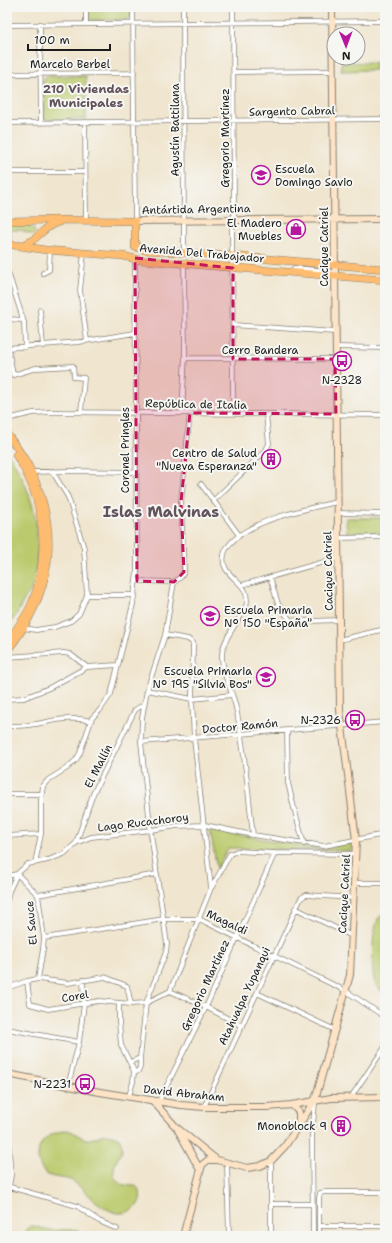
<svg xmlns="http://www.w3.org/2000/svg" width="392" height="1243" font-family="'Shantell Sans',sans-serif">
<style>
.green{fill:#bbca6d;stroke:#6c7344}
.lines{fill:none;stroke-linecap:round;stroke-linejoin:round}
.street-casing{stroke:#868075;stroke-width:5.5}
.secondary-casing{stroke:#868075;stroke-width:8}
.primary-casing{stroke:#868075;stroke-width:8}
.street{stroke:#fff;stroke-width:4}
.secondary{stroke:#fee4c6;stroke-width:6}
.primary{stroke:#fdbc70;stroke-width:7}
.marked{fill:#c2185b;fill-opacity:0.2;stroke:#c2185b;stroke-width:3;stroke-dasharray:8 5;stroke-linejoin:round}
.labels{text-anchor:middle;stroke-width:4;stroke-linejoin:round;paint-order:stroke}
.street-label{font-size:11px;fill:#1c1c1c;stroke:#f6f6f2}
.poi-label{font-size:11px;fill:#1c1c1c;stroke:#f6f6f2;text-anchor:end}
.neighbourhood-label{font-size:12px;font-weight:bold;fill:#61525b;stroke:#f6f6f2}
.district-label{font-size:15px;font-weight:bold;fill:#61525b;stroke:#f6f6f2}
</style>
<rect width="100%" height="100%" fill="#f6f6f2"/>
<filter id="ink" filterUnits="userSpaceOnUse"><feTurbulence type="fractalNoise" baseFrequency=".025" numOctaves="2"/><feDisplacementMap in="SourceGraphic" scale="8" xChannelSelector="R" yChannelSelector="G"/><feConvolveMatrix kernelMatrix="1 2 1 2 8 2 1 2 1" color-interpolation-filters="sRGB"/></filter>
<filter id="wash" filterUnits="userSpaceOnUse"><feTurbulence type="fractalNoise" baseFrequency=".012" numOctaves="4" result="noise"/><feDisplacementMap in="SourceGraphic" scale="16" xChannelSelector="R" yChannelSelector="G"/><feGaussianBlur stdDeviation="0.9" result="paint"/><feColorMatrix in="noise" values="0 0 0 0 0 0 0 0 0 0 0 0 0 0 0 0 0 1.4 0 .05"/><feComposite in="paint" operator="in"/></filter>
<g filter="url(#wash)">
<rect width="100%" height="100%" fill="#f0e5ce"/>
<path class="green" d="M88,7H131V17L126,20H91L89,18Z
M375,62V70L341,71V63Z
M47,76H86V119L48,120L44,118L43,115V80Z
M7,224H24L34,229L35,234L33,235L21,230H7Z
M7,452C29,483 40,519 37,557C36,568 35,580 31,590C29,594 26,596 24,600C19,609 16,619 7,625Z
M346,518H385V532L347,533Z
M210,830L322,849L352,843V851L228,848L217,869Z
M385,913V993C381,991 378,989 376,985C370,974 372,930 378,919C379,917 383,915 385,913Z
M66,1130C75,1131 78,1137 86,1139C91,1140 96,1137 101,1135C107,1133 113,1135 119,1138C121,1142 123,1145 122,1150C121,1155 117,1159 115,1164C110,1182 121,1186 136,1186C148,1199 134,1214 119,1213C103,1212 86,1191 74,1182C67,1177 56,1179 48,1175C36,1167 35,1150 44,1140C49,1134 59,1132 66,1130Z
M30,1226C39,1226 40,1229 48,1230C59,1232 76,1225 83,1236H24V1232Z"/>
</g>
<g filter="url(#ink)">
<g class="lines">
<defs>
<path id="street" d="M86,7V24
M133,7L135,221
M183,7L184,253
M40,24L41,123
M7,25L385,21
M234,72L333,71
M7,74L134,73
M85,122L86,221
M7,123L385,119
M7,172H85
M7,236H10V238
M84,253L80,290L87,341
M294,268L329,271L330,273L329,274L294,271Z
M7,269L24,322L25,347
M43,273L49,270L50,250
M40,310L43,346
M7,319L23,320
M233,325L335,332
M335,347L385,348
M7,348L79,342L135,333
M8,348L13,375L36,368L73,366L74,377L84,378L81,412
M185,358L335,359
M182,413L185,355L184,263
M233,413L232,220L234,214L233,7
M7,419L33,413L51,412L385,415
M31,472L71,471L136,472
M201,484L239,535
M213,501L266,450L269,444L266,414
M338,513L385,514
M338,538L385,537
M270,577L278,604L290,620L310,621L339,620
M137,581L174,582L181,577L184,572L181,502L190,413
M242,585L338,558
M87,595H135
M24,628L36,630L55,627L71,621L79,614L87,595L84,548L68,497L52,471
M339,640L385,629
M7,657L64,653L70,654L87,667
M147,690L192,699L232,695
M7,699L24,698L49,688L87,667L118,665
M7,726C14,726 22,726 29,725C51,722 69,715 91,721
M287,731L288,783L294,808L304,844
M141,742L385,722
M7,794H42
M253,835C248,793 245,750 236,708C233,692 221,672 222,655C222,641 239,620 246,607C251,586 235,583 226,569C223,564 223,557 225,551C241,521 306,509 337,502
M7,836L41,834
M76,843L93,794L135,710L144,704
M35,863L41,834V800L43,786L48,780L67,768L76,760L80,753L92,718L100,710L111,694L133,604L137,571L135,258
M17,874L38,895L44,938L43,949L38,979
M7,876L17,874L28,864L48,860L64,854L76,843L91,837L151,830L177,826L205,825L253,835L324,846L385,834
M355,883H385
M212,887L230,854L237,851L275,853L356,854
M38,895L157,874
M7,901L9,891L17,874
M295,908L352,936
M44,938L164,919H199L346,991L385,1017
M27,981L30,1004L48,1009L99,1001L131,1004L146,1003L170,991L211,888L194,739L192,699L193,643L188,639L165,635
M7,988L27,981L38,979L68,983L105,977L127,986L131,1004
M170,991L206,1007L242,1026
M257,993L335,1030
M119,1003V1022L121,1045L134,1071L133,1082L129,1096
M7,1029L79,1042
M130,1062L140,1058L146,1003L166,952L167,944L151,834L141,742L142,718L147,690L165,635L174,582
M134,1073C142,1070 140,1066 140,1058
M68,1086L79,1042L84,1004L83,980
M351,1097L385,1047
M159,1101L206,1007L275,853
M204,1107L301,898L306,895L354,898
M7,1127L11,1175L7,1197
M297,1129L303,1126L308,1125L312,1129
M271,1161V1236
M227,1164L229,1236
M10,1187L77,1206L99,1221L117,1229
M271,1204H312
M319,1226H385
M313,1236L312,1135L315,1103
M319,1236V1198L320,1193L325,1192H385"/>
<path id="secondary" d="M135,221L385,219
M7,1074L100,1092L181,1105L204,1107H267L292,1105L331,1098L385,1097
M152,1100L176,1127L217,1160L247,1168L260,1166L271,1161L285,1146L315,1100L350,975L356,840L340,710L332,7
M292,1105L299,1112V1124
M178,1130L200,1170
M183,1236L202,1165L208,1160H217"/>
<path id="primary" d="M7,221L54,220L135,221V247
M135,243L138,248L144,250L233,256L385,269
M7,244L46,250L123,256L140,260L385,280
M21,245C37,243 43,225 59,222
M7,434C15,445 23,455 29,467C62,532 52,595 7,651
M7,642C16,630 26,617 32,603C51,556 45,498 16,455"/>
</defs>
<use href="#street" class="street-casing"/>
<use href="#secondary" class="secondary-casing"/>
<use href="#primary" class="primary-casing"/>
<use href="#street" class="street"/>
<use href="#secondary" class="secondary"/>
<use href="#primary" class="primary"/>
</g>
</g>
<path class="marked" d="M135,258L233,268V359H335L336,414L190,413L181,502L184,572L174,582L137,581Z"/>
<defs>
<symbol id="school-ring" viewBox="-11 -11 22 22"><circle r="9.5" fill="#f6f6f2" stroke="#b5179e" stroke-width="1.5"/><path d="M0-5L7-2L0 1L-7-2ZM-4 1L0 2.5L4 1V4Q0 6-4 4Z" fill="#b5179e"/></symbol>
<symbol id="shop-ring" viewBox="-11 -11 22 22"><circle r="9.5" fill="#f6f6f2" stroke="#b5179e" stroke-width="1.5"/><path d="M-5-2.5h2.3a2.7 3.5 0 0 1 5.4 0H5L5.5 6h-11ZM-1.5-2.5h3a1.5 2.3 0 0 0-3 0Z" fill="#b5179e"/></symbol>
<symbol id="bus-ring" viewBox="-11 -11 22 22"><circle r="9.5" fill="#f6f6f2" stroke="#b5179e" stroke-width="1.5"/><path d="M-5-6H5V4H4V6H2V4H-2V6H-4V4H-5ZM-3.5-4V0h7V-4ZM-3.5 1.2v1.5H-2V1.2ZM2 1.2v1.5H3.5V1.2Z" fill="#b5179e"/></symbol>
<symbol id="building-ring" viewBox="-11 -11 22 22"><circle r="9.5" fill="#f6f6f2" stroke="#b5179e" stroke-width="1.5"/><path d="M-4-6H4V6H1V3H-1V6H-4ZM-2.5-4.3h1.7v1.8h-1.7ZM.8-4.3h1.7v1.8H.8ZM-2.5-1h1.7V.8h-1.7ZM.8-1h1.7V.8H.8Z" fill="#b5179e"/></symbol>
</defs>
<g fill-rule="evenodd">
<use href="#school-ring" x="250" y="164" width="22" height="22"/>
<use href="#shop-ring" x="285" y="218" width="22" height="22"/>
<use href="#bus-ring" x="331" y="350" width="22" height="22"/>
<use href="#building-ring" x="260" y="448" width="22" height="22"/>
<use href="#school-ring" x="199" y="605" width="22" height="22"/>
<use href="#school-ring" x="255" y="666" width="22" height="22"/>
<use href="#bus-ring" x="344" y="709" width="22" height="22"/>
<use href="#bus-ring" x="74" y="1073" width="22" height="22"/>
<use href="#building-ring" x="330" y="1115" width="22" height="22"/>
</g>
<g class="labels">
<g class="street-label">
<text x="70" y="68">Marcelo Berbel</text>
<text transform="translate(292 111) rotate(-1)" y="4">Sargento Cabral</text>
<text transform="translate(175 130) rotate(-90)" y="4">Agustín Battilana</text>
<text transform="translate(225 138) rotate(-90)" y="4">Gregorio Martínez</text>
<text transform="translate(196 209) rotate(-1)" y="4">Antártida Argentina</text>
<text transform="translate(324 247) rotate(-90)" y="4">Cacique Catriel</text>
<text transform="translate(202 253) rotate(5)" y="4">Avenida Del Trabajador</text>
<text x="260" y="354">Cerro Bandera</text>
<text transform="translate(196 404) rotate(1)" y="4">República de Italia</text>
<text transform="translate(125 450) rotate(-90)" y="4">Coronel Pringles</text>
<text transform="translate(328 571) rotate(-91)" y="4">Cacique Catriel</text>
<text transform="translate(240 726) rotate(-5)" y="4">Doctor Ramón</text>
<text transform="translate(98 766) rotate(-63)" y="4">El Mallín</text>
<text transform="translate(143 822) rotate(-7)" y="4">Lago Rucachoroy</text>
<text transform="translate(344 894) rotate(-87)" y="4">Cacique Catriel</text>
<text transform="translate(227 922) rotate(25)" y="4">Magaldi</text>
<text transform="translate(31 923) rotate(-95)" y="4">El Sauce</text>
<text transform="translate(205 985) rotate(-65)" y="4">Gregorio Martínez</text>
<text transform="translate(75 996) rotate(-10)" y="4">Corel</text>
<text transform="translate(244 996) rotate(-65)" y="4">Atahualpa Yupanqui</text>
<text transform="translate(184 1093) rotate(6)" y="4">David Abraham</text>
</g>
<g class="poi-label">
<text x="275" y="173" text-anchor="start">Escuela<tspan x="275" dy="13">Domingo Savio</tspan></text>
<text x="282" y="227">El Madero<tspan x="282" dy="13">Muebles</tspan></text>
<text x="342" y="384" text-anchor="middle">N-2328</text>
<text x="257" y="457">Centro de Salud<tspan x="257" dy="13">"Nueva Esperanza"</tspan></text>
<text x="224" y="614" text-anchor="start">Escuela Primaria<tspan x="224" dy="13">N° 150 "España"</tspan></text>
<text x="252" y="675">Escuela Primaria<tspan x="252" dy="13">N° 195 "Silvia Bos"</tspan></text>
<text x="341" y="724">N-2326</text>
<text x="71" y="1088">N-2231</text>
<text x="327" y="1130">Monoblock 9</text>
</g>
<g class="neighbourhood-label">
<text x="86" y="93">210 Viviendas<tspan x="86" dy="14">Municipales</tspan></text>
</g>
<g class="district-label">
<text x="161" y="517">Islas Malvinas</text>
</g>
</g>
<rect width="392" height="1243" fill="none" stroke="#f6f6f2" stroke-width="24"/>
<g transform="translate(346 46) rotate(179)"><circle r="19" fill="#f6f6f2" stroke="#9f9f9c"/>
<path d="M0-3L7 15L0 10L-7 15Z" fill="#b5179e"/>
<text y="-6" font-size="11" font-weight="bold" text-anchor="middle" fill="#1c1c1c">N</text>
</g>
<path d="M28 44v6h82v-6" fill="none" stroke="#1c1c1c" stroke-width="2"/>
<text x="34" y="44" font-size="12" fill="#1c1c1c" stroke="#f6f6f2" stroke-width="3" paint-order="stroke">100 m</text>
</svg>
